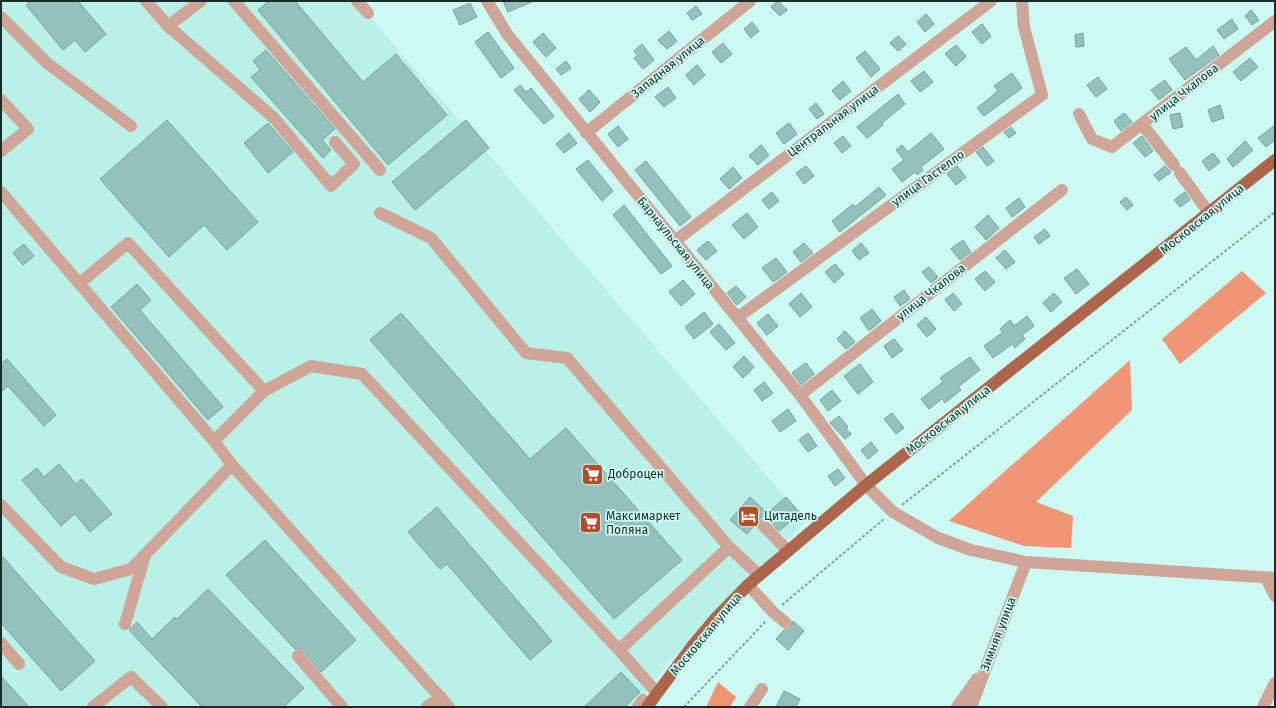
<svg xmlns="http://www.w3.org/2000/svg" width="1276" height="708" font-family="'Fira Sans',sans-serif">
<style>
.built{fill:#b9f1e8}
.forest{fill:#f09576}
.building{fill:#94c1ba;stroke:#77a39c}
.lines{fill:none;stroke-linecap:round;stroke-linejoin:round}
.path{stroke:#81a39e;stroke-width:2;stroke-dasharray:3 2;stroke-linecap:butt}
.minor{stroke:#cfa597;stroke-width:12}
.major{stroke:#ad654c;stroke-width:12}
.labels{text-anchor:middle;stroke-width:3.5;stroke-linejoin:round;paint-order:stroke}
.street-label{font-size:12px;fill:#1b2d2b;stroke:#ccfaf3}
.poi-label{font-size:12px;fill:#1b2d2b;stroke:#ccfaf3;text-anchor:start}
</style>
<rect width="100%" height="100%" fill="#ccfaf3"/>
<path class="built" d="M1,1H356L806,521L665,666L636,707H1Z"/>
<path class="forest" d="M1242,271L1266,293L1180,364L1162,339Z
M1130,360L1132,410L1036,502L1073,516L1071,548L1024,546L949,521Z
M718,682L736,697L730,707H706Z"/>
<path class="building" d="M30,1H78L106,34L85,52L75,40L63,50L26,5Z
M269,1H295L363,82L396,54L447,115L388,165L258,10Z
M503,1H534L508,12Z
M778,1L787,10L780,16L771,7Z
M470,3L477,17L460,25L453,10Z
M696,6L702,14L692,20L687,13Z
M1251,10L1259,20L1252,25L1245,16Z
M926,14L934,24L925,32L917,22Z
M1232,19L1238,29L1224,39L1217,30Z
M752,22L759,31L751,38L744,29Z
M982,24L991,36L982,44L972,32Z
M669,31L677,41L667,49L658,40Z
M488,32L514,68L501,78L475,42Z
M543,33L556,48L546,57L533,42Z
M1083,33L1084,46L1076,47L1075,35Z
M898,36L906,44L898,51L890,43Z
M723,43L732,54L721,63L712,52Z
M642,44L654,60L643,69L634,58L638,56L634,51Z
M956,45L966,56L956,66L945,54Z
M1213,46L1219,55L1185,80L1169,59L1186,47L1196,60Z
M266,50L335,129L322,140L331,150L323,158L251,77L260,70L253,61Z
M865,51L880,69L871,77L856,58Z
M1250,58L1258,67L1241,81L1233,72Z
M566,61L571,68L561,75L556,69Z
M697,65L705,75L694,85L686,75Z
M924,71L933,82L920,92L911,81Z
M1012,73L1022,88L984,116L977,108L998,91L994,86Z
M1098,77L1107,89L1096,97L1087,85Z
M1165,80L1172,90L1159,100L1151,90Z
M843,81L851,91L840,100L832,91Z
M520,85L526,92L531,88L554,116L544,124L514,90Z
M668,87L676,98L664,107L655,97Z
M589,90L600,102L590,112L579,99Z
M898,94L905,104L882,123L883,125L867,138L857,127Z
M816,103L824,114L817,119L809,109Z
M1220,105L1224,118L1212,122L1208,110Z
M1124,113L1132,122L1121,131L1114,121Z
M1180,113L1183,127L1173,129L1170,115Z
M167,120L258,222L227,250L204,225L169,257L100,179Z
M466,120L489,148L415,210L392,182Z
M268,123L293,152L268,173L244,143Z
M789,123L797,134L784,144L776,133Z
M1275,125V140L1266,147L1258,138Z
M618,126L628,139L618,147L608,134Z
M1011,127L1016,133L1009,138L1004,132Z
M569,133L577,143L564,153L556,144Z
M931,133L944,149L921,167L923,170L917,175L915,172L902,182L892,169L904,160L896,150L902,145L908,152Z
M843,136L851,146L842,153L834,143Z
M1142,136L1153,151L1145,157L1133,143Z
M1245,141L1253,150L1233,167L1227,159Z
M761,145L769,155L758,165L749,156Z
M983,147L994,161L987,166L976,152Z
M1213,153L1220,162L1209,171L1202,161Z
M588,160L613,191L602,201L576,169Z
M646,161L691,217L680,226L635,170Z
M806,166L814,176L804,184L796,173Z
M957,166L966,177L956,185L947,174Z
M1165,166L1171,172L1159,181L1154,175Z
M733,167L742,178L729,189L720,179Z
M879,187L886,195L840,232L832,221L853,204L855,207Z
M772,192L779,201L769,209L762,200Z
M1185,192L1190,200L1180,207L1174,200Z
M1126,197L1133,205L1127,210L1120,202Z
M1019,198L1025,207L1012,217L1006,208Z
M624,205L672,266L661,274L613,215Z
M747,213L758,227L744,239L732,225Z
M988,215L999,228L986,240L975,227Z
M1045,229L1050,236L1039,244L1034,237Z
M963,240L971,252L960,260L951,249Z
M708,241L717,251L706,260L697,250Z
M804,243L813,253L801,262L793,252Z
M861,243L869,253L859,260L852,251Z
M24,244L34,256L23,265L13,253Z
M1005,250L1015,262L1006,269L996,258Z
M776,258L787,272L773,282L762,268Z
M835,264L844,274L834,283L825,272Z
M929,267L938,277L931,283L922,272Z
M1077,269L1089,284L1076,294L1064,278Z
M985,271L995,282L985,291L975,279Z
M683,280L695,294L681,306L669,292Z
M137,284L151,300L140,310L223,407L208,420L111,307Z
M736,286L746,297L737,305L727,293Z
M904,290L910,299L900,306L894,297Z
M801,293L812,307L800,317L789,304Z
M953,293L962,304L954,311L945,300Z
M1054,293L1062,302L1051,312L1043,303Z
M872,309L881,321L869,331L860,318Z
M704,312L713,324L694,339L685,327Z
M401,313L530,459L566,428L682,560L614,619L370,340Z
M768,314L778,326L767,335L757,323Z
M1027,316L1034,326L1022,335L1025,339L1015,348L1012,344L993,358L984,346L1003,332L1000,329L1010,320L1014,326Z
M926,317L936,329L927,337L917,325Z
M719,324L735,343L726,350L710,332Z
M845,331L855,342L846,349L837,339Z
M894,339L903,350L892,358L884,346Z
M744,356L754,367L743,378L733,367Z
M970,357L980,370L958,387L961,390L945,403L942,399L929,409L921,399L943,382L940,378Z
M7,359L56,415L44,426L8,386L1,392V364Z
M806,363L814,374L801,385L792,373Z
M860,364L873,382L858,394L844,376Z
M764,382L773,393L762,401L754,390Z
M832,390L841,401L828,411L820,400Z
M788,409L796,421L780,432L772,421Z
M892,413L904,428L896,434L884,419Z
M839,416L848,427L846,429L851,434L845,439L830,423Z
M808,433L817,446L808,452L799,440Z
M871,442L878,451L868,459L861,450Z
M59,464L76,484L82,479L112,514L90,532L75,514L61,526L22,480L37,468L44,477Z
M838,469L845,478L835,486L828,476Z
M750,497L766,512L747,534L730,520Z
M786,497L800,513L779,531L765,515Z
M437,507L552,641L530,660L447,564L440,569L408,532Z
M265,540L356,640L321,672L303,651L300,649H295L226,575Z
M1,555L95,661L61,691L1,623Z
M208,589L304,688L284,707H202L129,630L137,622L152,639L175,617L177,619Z
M793,621L804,631L788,650L776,639L784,630H788L791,628Z
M621,672L640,692L625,707H584Z
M1,676L29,707H1Z
M784,691L800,699L796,707H776Z"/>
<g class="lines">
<path class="path" d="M902,505L1275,212
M782,605L884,519
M684,707L766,621"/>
<path class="minor" d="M146,1L168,26L274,118L331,186L354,164L335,142
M234,1L380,170
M357,1L368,13
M487,1L507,34L800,395L866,485L893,512L938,538L971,550L1026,562L1275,578
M1,17L47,63L131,126
M168,26L201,1
M1,100L28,129L1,151
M1079,114L1092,139L1112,147L1275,21
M1142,124L1174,165
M586,133L750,1
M1180,173L1209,213
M1,192L214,441
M380,213L431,238L526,353L567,358L729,547L759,575
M675,241L991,1
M80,283L128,243L264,391
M737,318L1042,95L1024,27L1022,1
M800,395L1062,190
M1,505L61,567L94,579L131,569L232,465
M763,525L788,551
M1266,578L1275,596
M748,585L774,613L786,623
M125,624L145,555
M1,643L19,664
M619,650L729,547
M298,656L342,707
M93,707L131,677L162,707
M427,707L441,697
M449,707L232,465L214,441L264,391L311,366L362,374L619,650L657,693
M638,707L643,700
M750,707L762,689
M957,707L977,679
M971,707L1026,562
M1263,707L1275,683"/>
<path class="major" d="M647,707L693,645L714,620L748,585L866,485L1275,160"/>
</g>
<defs>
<symbol id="supermarket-square" viewBox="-11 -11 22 22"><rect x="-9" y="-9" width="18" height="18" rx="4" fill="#b54e28" stroke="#ccfaf3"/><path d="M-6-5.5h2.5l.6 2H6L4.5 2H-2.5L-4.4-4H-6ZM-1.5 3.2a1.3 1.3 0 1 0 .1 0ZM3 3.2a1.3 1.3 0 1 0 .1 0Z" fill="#fff"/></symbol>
<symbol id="hotel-square" viewBox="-11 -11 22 22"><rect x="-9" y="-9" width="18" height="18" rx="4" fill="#b54e28" stroke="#ccfaf3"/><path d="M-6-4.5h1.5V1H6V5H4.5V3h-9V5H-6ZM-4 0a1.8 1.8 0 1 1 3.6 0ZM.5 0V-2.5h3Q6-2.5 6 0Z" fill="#fff"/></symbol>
</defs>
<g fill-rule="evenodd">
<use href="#supermarket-square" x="580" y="462" width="25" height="25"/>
<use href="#hotel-square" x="736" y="504" width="25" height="25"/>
<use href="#supermarket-square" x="578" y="510" width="25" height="25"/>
</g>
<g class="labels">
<g class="street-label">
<text transform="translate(668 67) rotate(-39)" y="4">Западная улица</text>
<text transform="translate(1184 92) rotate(-38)" y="4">улица Чкалова</text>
<text transform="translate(833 121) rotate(-37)" y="4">Центральная улица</text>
<text transform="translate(928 178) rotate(-36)" y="4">улица Гастелло</text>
<text transform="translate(1202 219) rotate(-39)" y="4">Московская улица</text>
<text transform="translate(676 243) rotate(51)" y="4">Барнаульская улица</text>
<text transform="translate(931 292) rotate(-38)" y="4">улица Чкалова</text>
<text transform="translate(948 420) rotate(-38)" y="4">Московская улица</text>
<text transform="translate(706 634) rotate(-50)" y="4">Московская улица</text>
<text transform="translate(998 634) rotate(-69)" y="4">Зимняя улица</text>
</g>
<g class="poi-label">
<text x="608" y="478">Доброцен</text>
<text x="606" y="520">Максимаркет<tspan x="606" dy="14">Поляна</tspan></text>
<text x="764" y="520">Цитадель</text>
</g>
</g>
<rect width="1276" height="708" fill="none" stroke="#1b2d2b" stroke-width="4"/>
</svg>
